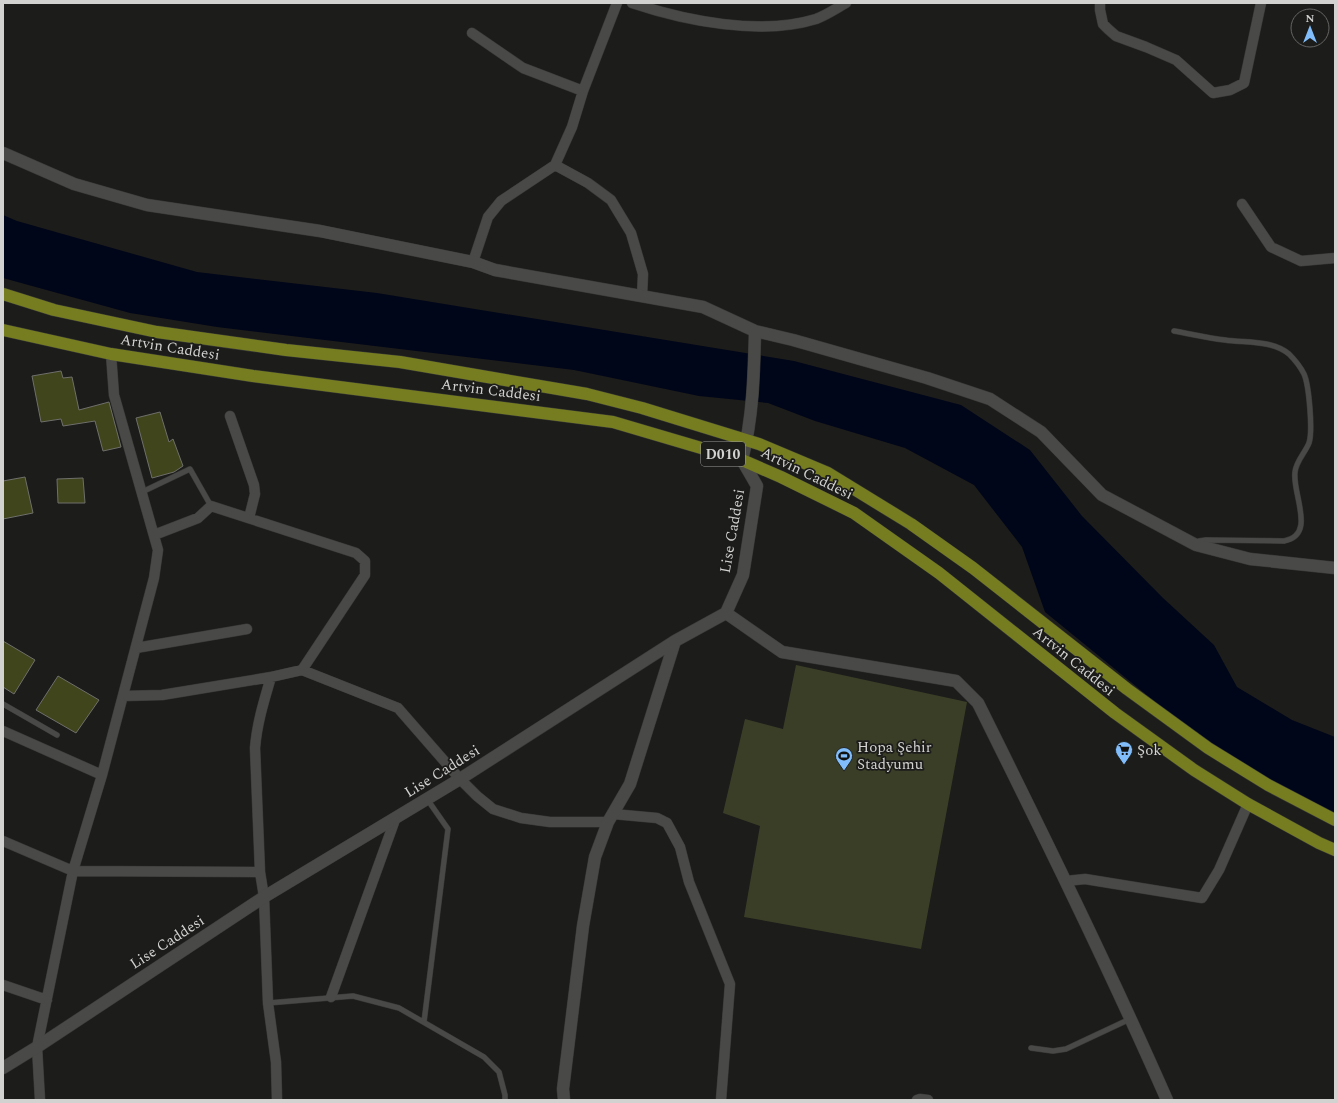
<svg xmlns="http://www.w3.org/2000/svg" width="1338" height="1103" font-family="Spectral,serif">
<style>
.green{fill:#3b3e27}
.water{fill:#000619}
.building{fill:#41451b;stroke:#6f6f6c}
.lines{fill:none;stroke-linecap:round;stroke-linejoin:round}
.service-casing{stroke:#373836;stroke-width:6}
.minor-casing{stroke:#373836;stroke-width:11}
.tertiary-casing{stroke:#373836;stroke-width:13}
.trunk-casing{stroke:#373836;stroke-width:13}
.service{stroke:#494947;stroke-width:5}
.minor{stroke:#494947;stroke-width:10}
.tertiary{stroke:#494947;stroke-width:12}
.trunk{stroke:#767d20;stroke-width:12}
.labels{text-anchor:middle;stroke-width:3.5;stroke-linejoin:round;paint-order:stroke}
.shield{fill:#1c1c1a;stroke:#9b9b9a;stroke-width:1}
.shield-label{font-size:14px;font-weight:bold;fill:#d2d2d1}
.street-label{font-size:15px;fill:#d2d2d1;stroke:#1c1c1a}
.poi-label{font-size:15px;fill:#d2d2d1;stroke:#1c1c1a;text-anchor:start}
</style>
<rect width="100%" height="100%" fill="#1c1c1a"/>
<path class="green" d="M796,665L967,702L921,949L744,917L760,826L723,813L745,719L783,729Z"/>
<path class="water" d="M3,215L17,221L197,272L377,293L794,361L961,405L1030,450L1082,516L1163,598L1214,645L1237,687L1292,720L1335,737V816L1272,786L1159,705L1045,612L1022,547L974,485L905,448L815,421L768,403L699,396L574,370L217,327L130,313L3,278Z"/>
<path class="building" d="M61,371L63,378L72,377L79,410L109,402L121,447L103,451L95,421L63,426L61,419L41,422L32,376Z
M160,412L169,442L173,439L183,466L174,472L152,478L136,418Z
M25,477L33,513L3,519V481Z
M83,478L85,503H58L57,479Z
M3,641L35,660L14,694L3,687Z
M58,676L99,700L76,733L36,710Z"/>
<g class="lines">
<defs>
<path id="service" d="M1174,331C1191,334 1208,338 1225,340C1246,343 1272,340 1289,354C1295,360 1300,366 1304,374C1309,385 1313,431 1309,443C1305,453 1296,461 1295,472C1292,494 1317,535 1284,541L1206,540L1199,541L1197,544
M142,492L190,469L211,506
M3,704L57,735
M268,1003L353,996L399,1008L484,1057L499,1072L505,1095V1100
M424,1022L448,829L427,799
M1031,1048L1053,1051L1066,1049L1130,1019"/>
<path id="minor" d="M632,3C686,21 761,36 816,19C827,15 837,8 846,3
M1100,3V10L1103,24L1108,29L1116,36L1146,47L1176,60L1213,93L1230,90L1244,83L1261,3
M472,33L523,68L583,91
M555,165L588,183L611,200L631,233L643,274L642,296
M1242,204L1271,247L1301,261L1335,258
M473,262L488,217L501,201L555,165L572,127L583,91L617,3
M230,416L254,485L255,494L249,518
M154,535L198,518L211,506L356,553L365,561V575L302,670
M136,648L247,629
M271,677C264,701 257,723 255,748L260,872L264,897L268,1003L276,1062L277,1100
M123,696L162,695L271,677L302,670L398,708L460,779L477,796L493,809L521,818L550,822H608
M3,731L102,775L73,871L37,1047L40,1100
M102,775L154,578L158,550L114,395L111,354
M613,814L657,818L667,823L680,847L689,882L730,984L721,1100
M3,841L73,871L260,872
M1066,881L1085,879L1202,898L1219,870L1248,804
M3,985L47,1000
M331,997L396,817
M917,1100L920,1099L928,1100"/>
<path id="tertiary" d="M3,153L74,184L147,205L320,231L473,262L495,270L703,307L755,331C754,374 753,418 742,460L757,486L743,575L726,613L675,641L460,779L264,897L37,1047L3,1068
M755,331L793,340L927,378L990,399L1041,432L1102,495L1196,545L1250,559L1335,568
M726,613L782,652L956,681L978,703C1043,834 1108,966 1167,1100
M564,1100L563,1089L583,926L595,857L608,822L630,784L675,641"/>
<path id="trunk" d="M3,294L54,310L157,332L286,350L400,362L587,394L642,408L759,444L828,473L911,524L973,568L1127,689L1208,748L1268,785L1335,820
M3,330L111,354L253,376L613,422L742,460L781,477L854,513L939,573L1115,713L1194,770L1248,804L1319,843L1335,850"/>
</defs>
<use href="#service" class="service-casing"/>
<use href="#minor" class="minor-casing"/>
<use href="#tertiary" class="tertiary-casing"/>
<use href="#trunk" class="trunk-casing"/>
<use href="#service" class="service"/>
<use href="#minor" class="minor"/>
<use href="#tertiary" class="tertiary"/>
<use href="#trunk" class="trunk"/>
</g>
<defs>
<symbol id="supermarket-pin" viewBox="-11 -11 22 30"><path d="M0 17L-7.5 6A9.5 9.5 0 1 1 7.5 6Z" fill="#80bdfa" stroke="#1c1c1a"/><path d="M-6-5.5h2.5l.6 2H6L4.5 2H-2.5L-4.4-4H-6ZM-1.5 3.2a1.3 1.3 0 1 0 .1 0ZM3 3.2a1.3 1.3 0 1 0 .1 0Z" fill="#111"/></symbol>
<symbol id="stadium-pin" viewBox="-11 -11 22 30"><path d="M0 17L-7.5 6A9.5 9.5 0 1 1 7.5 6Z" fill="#80bdfa" stroke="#1c1c1a"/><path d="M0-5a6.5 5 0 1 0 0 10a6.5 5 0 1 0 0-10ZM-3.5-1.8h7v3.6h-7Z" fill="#111"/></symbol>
</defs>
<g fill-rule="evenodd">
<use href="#supermarket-pin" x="1114" y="740" width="20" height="27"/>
<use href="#stadium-pin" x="834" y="746" width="20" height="27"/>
</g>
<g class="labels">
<rect class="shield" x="701" y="442" width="44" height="24" rx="3"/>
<g class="shield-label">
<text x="723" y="459">D010</text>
</g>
<g class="street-label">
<text transform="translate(170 347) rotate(9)" y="5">Artvin Caddesi</text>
<text transform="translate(491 390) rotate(7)" y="5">Artvin Caddesi</text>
<text transform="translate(807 473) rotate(26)" y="5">Artvin Caddesi</text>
<text transform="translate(732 531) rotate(-80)" y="5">Lise Caddesi</text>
<text transform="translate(1074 661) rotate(39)" y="5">Artvin Caddesi</text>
<text transform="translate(442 771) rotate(-32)" y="5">Lise Caddesi</text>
<text transform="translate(167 942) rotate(-33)" y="5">Lise Caddesi</text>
</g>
<g class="poi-label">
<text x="857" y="752">Hopa Şehir<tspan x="857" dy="17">Stadyumu</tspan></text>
<text x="1137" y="755">Şok</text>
</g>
</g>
<rect width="1338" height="1103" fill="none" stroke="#d2d2d1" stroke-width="8"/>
<g transform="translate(1310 28)"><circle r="19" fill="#1c1c1a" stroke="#656563"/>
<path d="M0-3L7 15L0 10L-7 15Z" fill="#80bdfa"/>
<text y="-6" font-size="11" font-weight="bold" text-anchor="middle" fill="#d2d2d1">N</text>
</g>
</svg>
